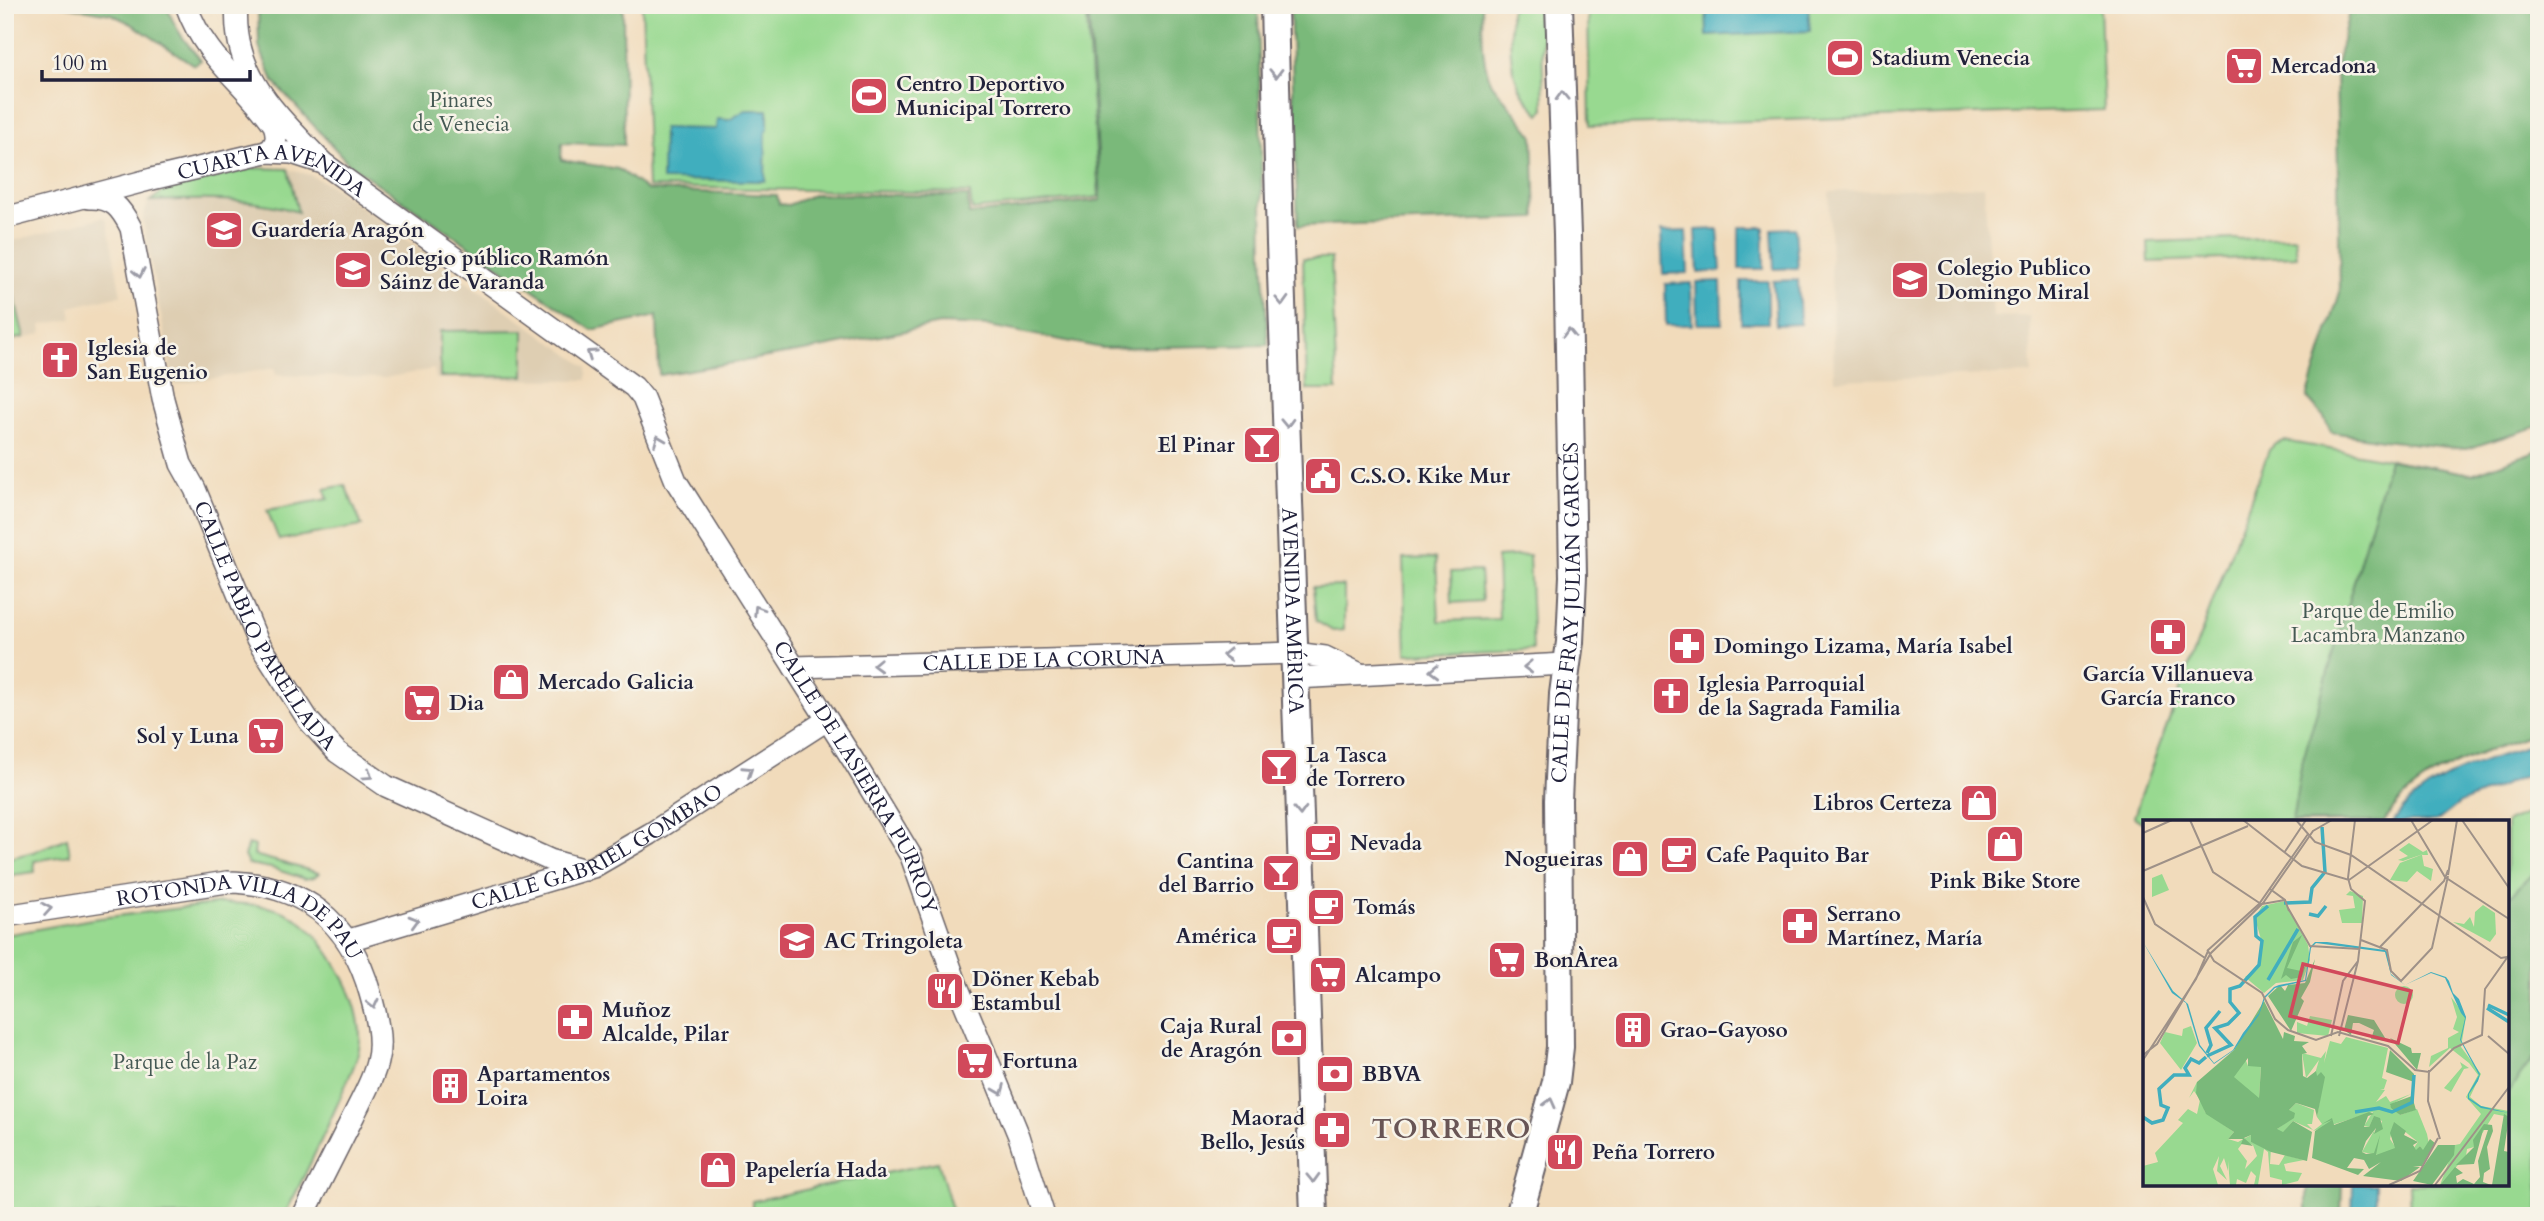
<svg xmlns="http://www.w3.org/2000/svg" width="2544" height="1221" font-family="Cardo,serif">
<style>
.built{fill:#deceb2}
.green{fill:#98d990;stroke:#5d7e66;stroke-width:2}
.forest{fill:#7ab97a;stroke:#4e6e5a;stroke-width:2}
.water{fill:#41aebe;stroke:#32687c;stroke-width:2}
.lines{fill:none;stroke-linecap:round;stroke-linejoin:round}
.tertiary-casing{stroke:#6a6368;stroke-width:24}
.primary-casing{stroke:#6a6368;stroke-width:30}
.tertiary{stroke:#fff;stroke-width:21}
.primary{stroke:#fff;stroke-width:26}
.oneway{stroke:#9c9ca7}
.labels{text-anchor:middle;stroke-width:5;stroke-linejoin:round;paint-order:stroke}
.poi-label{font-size:21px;font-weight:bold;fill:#22223b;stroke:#f7f3e8;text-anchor:start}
.park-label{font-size:21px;fill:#455954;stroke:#f7f3e8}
.street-label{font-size:21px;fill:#22223b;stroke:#f7f3e8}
.district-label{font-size:28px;font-weight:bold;letter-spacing:2px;fill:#685555;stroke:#f7f3e8}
.inset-river{fill:none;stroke:#41aebe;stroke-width:3.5}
.inset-road{fill:none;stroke:#9e9188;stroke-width:2}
.view{fill:#d1495b;fill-opacity:0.15;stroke:#d1495b;stroke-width:3.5}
.inset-edge{fill:none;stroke:#22223b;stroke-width:3.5}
</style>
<rect width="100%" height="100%" fill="#f7f3e8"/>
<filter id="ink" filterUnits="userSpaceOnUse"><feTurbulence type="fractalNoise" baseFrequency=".0143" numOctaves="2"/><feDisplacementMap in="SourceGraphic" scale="14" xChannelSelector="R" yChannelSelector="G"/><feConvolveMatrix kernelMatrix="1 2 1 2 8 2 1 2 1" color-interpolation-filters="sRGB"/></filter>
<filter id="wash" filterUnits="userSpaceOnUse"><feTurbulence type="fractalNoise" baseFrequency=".00686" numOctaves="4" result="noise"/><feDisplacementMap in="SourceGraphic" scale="28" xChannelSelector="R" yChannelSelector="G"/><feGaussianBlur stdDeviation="1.57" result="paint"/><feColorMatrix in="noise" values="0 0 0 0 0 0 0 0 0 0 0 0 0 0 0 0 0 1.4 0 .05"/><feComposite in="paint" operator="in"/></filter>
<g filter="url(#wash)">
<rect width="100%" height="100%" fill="#f1dbbb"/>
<path class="built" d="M288,169L310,175L328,184L587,367V380L436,379L434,369L384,378L276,375L274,368L174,385L143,220L146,208L150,201L202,199L239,200L279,206L298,212Z
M1984,186L1993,317L2030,316L2032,374L1834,380L1829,192Z
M103,217L107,220L121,295L70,307L72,319L41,325L42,333L5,345V243Z"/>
<path class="green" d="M642,5H1086L1099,197L972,210L970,193L648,187Z
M1514,5H1541L1544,109L1540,114C1506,82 1511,54 1510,11Z
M1588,5H2100L2104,110L1590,126Z
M254,168L288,169L298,212C250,197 201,199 150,201L161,193L172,188Z
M2295,237L2297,256L2149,262L2148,242Z
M1303,258H1331L1337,390H1307Z
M10,280L24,337L5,341V282Z
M524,330V376L440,377V331Z
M2284,441L2472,474L2539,450V732C2485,753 2415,769 2384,822L2145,824L2134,817L2141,795L2269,450L2275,444Z
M345,485L362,526L279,540L267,510L328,499L325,489Z
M1529,555L1533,650L1406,654L1403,559L1436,558L1439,621L1499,619L1497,557Z
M1480,571L1482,601L1452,603L1451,572Z
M1344,586V630L1333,631L1316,621L1313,587Z
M2539,809V1216H2410L2409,1184H2507L2506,822Z
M67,838L70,855L34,861L35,872L5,876V859L33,852Z
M248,844L255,846L254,855L319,873L314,877L305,879L271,868L248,864L244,856Z
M223,903C276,904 301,910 331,956C347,981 361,1010 360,1040C359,1060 348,1078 341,1096C323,1137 305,1176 284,1216H5V935L92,919Z
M938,1162L954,1216H752V1201Z"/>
<path class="forest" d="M60,5H167C173,27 186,43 201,60L194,65L132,24L111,14Z
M258,5H623L624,145L562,143L561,160L618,169L647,190L777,195L779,204L788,205L816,194L968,196L969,214L1101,200L1088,5H1258L1263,253L1268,345L1102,348L989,326L940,324L810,350L659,375L657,316L592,330L349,164L273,81L259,46Z
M1290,5H1482C1483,32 1480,59 1492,84L1533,135L1536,218L1298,226Z
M2351,5H2539V426L2466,449L2382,440L2331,432L2324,417L2307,398L2340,292L2336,64Z
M2539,450V732C2485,753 2415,769 2384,822H2292L2301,766L2389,460L2472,474Z
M2539,867V1050L2507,1094V899Z
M2307,1184H2342L2341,1216H2307Z"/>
<path class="water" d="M1706,5H1808L1810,31L1707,36Z
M746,110H768V129L766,130L765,181L662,180L663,128L716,129L717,119L729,120Z
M1739,227H1764V269H1739Z
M1795,228L1798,268L1774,269L1772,229Z
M1718,229L1721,271L1698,273L1696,230Z
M1686,231L1688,273L1663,274L1661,232Z
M1798,280L1800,324L1776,325L1773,281Z
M1721,281L1722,324H1697L1696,282Z
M1741,281H1768V323H1741Z
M1691,283L1692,325H1666L1665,284Z
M2539,742V770L2460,803L2436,822H2393C2423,775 2489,761 2539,742Z
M2353,1184H2376V1216H2352Z"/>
</g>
<g filter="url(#ink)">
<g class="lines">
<defs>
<g id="tertiary">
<path d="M186,5C206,61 244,81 274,125C278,136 277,146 266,152"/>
<path d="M237,5C231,75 278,115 321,161"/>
<path id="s1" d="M89,198C113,197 121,208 131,228L163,399L181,464L195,489L257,640L309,721L337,752L386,786L550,860L585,870"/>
<path id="s2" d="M5,218L152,179L266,152L292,153L323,163L634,387L643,398L676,481L853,760L911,856L956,983L1019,1136L1044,1216"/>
<path id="s3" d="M794,667L1295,653L1325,657L1360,674"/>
<path d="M1295,678L1566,664"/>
<path id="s4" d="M5,916L227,882C303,883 350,921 370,993C376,1014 383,1040 377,1062C373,1080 362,1098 354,1115C337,1149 320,1182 303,1216"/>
<path id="s5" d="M349,940L593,867L650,834L827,720"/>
</g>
<g id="primary">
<path id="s6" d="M1274,5L1280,244L1314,1216"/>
<path id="s7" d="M1519,1216L1556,1082L1560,1047L1558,800L1563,694L1570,642L1573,576L1567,235L1559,5"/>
</g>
</defs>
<use href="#tertiary" class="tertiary-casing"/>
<use href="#primary" class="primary-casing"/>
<use href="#tertiary" class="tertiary"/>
<use href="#primary" class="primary"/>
</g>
<defs><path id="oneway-chevron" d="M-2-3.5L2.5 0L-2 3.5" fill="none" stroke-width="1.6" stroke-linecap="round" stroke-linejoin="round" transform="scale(1.75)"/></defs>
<g class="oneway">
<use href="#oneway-chevron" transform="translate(1276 73) rotate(89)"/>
<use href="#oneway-chevron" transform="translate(1562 96) rotate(-92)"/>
<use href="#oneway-chevron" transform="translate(139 273) rotate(79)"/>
<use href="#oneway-chevron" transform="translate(1282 301) rotate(88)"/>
<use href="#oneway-chevron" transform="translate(1569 333) rotate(-91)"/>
<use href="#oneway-chevron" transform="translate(591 354) rotate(-145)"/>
<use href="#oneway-chevron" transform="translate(1287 423) rotate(88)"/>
<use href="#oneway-chevron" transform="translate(659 440) rotate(-112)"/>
<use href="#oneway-chevron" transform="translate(758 610) rotate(-122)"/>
<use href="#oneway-chevron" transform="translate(1227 655) rotate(178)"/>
<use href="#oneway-chevron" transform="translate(877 665) rotate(178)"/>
<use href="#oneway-chevron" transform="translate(1528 667) rotate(178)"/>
<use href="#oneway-chevron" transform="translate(1434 671) rotate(178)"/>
<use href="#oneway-chevron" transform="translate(748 771) rotate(-33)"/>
<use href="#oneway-chevron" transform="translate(368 775) rotate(34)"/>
<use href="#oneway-chevron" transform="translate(1300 811) rotate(88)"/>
<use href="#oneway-chevron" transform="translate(47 909) rotate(-9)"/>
<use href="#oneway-chevron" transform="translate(414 921) rotate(-16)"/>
<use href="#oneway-chevron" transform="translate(373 1004) rotate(77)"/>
<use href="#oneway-chevron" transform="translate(1000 1090) rotate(68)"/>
<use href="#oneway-chevron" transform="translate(1550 1103) rotate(-76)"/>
<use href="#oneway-chevron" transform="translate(1313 1178) rotate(88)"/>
</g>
</g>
<defs>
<symbol id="stadium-square" viewBox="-11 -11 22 22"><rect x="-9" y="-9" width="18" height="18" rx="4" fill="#d1495b" stroke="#f7f3e8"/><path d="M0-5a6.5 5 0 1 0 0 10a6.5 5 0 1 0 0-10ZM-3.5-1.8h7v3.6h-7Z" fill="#fff"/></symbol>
<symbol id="supermarket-square" viewBox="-11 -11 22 22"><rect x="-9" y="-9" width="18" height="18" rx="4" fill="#d1495b" stroke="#f7f3e8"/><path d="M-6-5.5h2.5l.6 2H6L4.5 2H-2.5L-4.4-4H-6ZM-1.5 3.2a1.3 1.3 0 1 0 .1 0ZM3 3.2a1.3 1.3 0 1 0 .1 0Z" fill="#fff"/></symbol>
<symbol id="school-square" viewBox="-11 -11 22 22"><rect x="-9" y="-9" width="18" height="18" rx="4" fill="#d1495b" stroke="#f7f3e8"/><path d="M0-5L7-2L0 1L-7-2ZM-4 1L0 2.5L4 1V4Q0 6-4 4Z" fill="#fff"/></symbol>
<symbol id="church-square" viewBox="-11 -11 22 22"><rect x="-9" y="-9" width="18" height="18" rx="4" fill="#d1495b" stroke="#f7f3e8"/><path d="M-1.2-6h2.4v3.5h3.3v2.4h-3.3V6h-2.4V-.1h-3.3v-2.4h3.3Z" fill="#fff"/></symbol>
<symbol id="bar-square" viewBox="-11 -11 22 22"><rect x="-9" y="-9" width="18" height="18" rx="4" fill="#d1495b" stroke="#f7f3e8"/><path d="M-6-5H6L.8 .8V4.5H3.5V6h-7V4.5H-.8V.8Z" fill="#fff"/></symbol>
<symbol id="civic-square" viewBox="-11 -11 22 22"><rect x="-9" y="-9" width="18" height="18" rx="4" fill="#d1495b" stroke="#f7f3e8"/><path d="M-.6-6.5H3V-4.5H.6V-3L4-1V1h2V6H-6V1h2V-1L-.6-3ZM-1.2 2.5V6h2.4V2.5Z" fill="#fff"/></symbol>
<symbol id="pharmacy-square" viewBox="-11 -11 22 22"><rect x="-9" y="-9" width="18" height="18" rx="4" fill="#d1495b" stroke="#f7f3e8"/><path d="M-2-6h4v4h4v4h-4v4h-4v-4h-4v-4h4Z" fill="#fff"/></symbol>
<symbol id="shop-square" viewBox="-11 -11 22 22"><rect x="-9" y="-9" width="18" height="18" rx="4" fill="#d1495b" stroke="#f7f3e8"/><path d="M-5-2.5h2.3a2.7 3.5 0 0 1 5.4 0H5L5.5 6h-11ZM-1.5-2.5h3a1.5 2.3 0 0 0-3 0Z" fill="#fff"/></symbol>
<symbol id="cafe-square" viewBox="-11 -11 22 22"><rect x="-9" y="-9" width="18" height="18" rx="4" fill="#d1495b" stroke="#f7f3e8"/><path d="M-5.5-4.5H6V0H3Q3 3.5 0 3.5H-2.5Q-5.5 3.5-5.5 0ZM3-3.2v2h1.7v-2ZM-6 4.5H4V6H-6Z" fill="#fff"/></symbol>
<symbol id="restaurant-square" viewBox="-11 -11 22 22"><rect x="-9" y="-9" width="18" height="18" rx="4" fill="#d1495b" stroke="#f7f3e8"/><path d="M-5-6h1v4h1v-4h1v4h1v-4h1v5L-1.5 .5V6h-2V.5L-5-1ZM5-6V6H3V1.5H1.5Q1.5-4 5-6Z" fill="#fff"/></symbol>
<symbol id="building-square" viewBox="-11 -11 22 22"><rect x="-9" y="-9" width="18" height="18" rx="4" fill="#d1495b" stroke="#f7f3e8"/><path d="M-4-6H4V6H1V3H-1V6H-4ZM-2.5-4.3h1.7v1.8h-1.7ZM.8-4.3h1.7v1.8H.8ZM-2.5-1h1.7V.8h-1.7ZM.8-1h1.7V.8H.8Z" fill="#fff"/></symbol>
<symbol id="bank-square" viewBox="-11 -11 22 22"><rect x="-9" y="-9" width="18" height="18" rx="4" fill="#d1495b" stroke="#f7f3e8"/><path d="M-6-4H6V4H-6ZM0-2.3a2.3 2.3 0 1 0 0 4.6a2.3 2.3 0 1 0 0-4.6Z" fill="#fff"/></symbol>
</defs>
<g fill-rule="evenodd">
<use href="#stadium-square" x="1823" y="36" width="44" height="44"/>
<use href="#supermarket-square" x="2222" y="44" width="44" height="44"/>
<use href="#stadium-square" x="847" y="74" width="44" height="44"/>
<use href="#school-square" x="202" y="208" width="44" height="44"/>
<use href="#school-square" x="331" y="248" width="44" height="44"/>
<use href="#school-square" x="1888" y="258" width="44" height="44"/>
<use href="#church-square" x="38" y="338" width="44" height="44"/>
<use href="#bar-square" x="1240" y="423" width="44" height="44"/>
<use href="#civic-square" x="1301" y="454" width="44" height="44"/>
<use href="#pharmacy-square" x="2146" y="615" width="44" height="44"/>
<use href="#pharmacy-square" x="1665" y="624" width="44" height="44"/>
<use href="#shop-square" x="489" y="660" width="44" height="44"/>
<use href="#church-square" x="1649" y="674" width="44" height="44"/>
<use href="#supermarket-square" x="400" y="681" width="44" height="44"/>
<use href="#supermarket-square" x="244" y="714" width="44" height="44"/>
<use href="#bar-square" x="1257" y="745" width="44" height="44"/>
<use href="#shop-square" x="1957" y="781" width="44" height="44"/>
<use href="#cafe-square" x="1301" y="821" width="44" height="44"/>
<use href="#shop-square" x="1983" y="822" width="44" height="44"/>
<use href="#cafe-square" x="1657" y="833" width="44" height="44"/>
<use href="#shop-square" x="1608" y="837" width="44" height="44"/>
<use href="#bar-square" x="1259" y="851" width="44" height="44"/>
<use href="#cafe-square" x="1304" y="885" width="44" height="44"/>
<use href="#pharmacy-square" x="1778" y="904" width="44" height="44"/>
<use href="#cafe-square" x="1262" y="914" width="44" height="44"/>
<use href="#school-square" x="775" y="919" width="44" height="44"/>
<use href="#supermarket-square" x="1485" y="938" width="44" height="44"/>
<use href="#supermarket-square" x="1306" y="953" width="44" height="44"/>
<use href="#restaurant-square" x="923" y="969" width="44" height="44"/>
<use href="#pharmacy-square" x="553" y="1000" width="44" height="44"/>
<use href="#building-square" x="1611" y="1008" width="44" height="44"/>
<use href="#bank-square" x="1267" y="1016" width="44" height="44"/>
<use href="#supermarket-square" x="953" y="1039" width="44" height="44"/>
<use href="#bank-square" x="1313" y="1052" width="44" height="44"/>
<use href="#building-square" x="428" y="1064" width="44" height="44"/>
<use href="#pharmacy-square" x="1310" y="1108" width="44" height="44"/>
<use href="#restaurant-square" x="1543" y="1130" width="44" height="44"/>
<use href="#shop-square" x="696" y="1148" width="44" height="44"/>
</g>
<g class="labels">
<g class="poi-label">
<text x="1872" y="65">Stadium Venecia</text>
<text x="2271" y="73">Mercadona</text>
<text x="896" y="91">Centro Deportivo<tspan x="896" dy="24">Municipal Torrero</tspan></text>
<text x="251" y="237">Guardería Aragón</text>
<text x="380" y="265">Colegio público Ramón<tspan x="380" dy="24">Sáinz de Varanda</tspan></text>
<text x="1937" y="275">Colegio Publico<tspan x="1937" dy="24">Domingo Miral</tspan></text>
<text x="87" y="355">Iglesia de<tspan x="87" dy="24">San Eugenio</tspan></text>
<text x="1235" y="452" text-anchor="end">El Pinar</text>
<text x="1350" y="483">C.S.O. Kike Mur</text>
<text x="1714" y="653">Domingo Lizama, María Isabel</text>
<text x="2168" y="681" text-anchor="middle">García Villanueva<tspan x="2168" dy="24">García Franco</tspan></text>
<text x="538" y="689">Mercado Galicia</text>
<text x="1698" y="691">Iglesia Parroquial<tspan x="1698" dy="24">de la Sagrada Familia</tspan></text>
<text x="449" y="710">Dia</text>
<text x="239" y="743" text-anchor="end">Sol y Luna</text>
<text x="1306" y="762">La Tasca<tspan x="1306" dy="24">de Torrero</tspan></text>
<text x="1952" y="810" text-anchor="end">Libros Certeza</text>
<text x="1350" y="850">Nevada</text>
<text x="1706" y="862">Cafe Paquito Bar</text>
<text x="1603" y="866" text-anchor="end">Nogueiras</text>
<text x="1254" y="868" text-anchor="end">Cantina<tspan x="1254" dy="24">del Barrio</tspan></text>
<text x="2005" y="888" text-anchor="middle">Pink Bike Store</text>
<text x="1353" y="914">Tomás</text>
<text x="1827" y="921">Serrano<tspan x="1827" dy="24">Martínez, María</tspan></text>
<text x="1257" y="943" text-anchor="end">América</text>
<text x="824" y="948">AC Tringoleta</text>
<text x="1534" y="967">BonÀrea</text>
<text x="1355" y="982">Alcampo</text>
<text x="972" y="986">Döner Kebab<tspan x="972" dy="24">Estambul</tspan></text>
<text x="602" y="1017">Muñoz<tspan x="602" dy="24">Alcalde, Pilar</tspan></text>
<text x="1262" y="1033" text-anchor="end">Caja Rural<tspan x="1262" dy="24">de Aragón</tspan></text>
<text x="1660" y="1037">Grao-Gayoso</text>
<text x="1002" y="1068">Fortuna</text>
<text x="477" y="1081">Apartamentos<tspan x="477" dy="24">Loira</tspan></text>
<text x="1362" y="1081">BBVA</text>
<text x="1305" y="1125" text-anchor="end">Maorad<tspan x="1305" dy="24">Bello, Jesús</tspan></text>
<text x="1592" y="1159">Peña Torrero</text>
<text x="745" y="1177">Papelería Hada</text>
</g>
<g class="park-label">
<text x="461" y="107">Pinares<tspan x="461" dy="24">de Venecia</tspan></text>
<text x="2378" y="618">Parque de Emilio<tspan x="2378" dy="24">Lacambra Manzano</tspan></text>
<text x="185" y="1069">Parque de la Paz</text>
</g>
<g class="street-label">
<text dy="7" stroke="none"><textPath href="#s2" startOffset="278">CUARTA AVENIDA</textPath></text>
<text dy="7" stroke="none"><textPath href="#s6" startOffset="606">AVENIDA AMÉRICA</textPath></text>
<text dy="7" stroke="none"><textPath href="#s7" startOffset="609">CALLE DE FRAY JULIÁN GARCÉS</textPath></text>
<text dy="7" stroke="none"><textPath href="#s1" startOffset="480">CALLE PABLO PARELLADA</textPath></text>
<text dy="7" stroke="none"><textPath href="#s3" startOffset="250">CALLE DE LA CORUÑA</textPath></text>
<text dy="7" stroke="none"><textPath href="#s2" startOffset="1162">CALLE DE LASIERRA PURROY</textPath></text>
<text dy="7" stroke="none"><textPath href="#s5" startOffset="266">CALLE GABRIEL GOMBAO</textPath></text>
<text dy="7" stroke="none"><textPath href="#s4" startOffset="248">ROTONDA VILLA DE PAU</textPath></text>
</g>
<g class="district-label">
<text x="1452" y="1138">TORRERO</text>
</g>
</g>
<g transform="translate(2143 820)">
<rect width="366" height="366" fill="#f1dbbb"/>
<path d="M266,23L280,32L284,30L285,35H279L281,46L290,49L288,61L274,51L264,62L247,60L257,43L283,33L260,41L255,40L265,36L256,30ZM19,54L26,70L9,77V58ZM207,71L220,76L219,103H199L196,90L212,88L210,76L203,75ZM142,81L165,125L167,140L160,160L133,163L121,173L102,157L115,147L119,123L112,98L119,86ZM340,85L352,93L353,114L347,122L310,102L321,104L327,97L331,107L332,92ZM252 175a9 9 0 1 1 18 0a9 9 0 1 1-18 0ZM308,177L323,197L318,227L338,254L327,277L338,286L366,291V297L351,294L331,327L324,329L323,336L297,365L312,325L317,324L338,294L323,277L335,255L326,243L307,228L286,247L288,236L305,228V218L316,212L310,209L314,197ZM167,196L189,200L185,216L154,213V202L164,206ZM48,206L54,223L38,250L17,223L22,212L39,216L40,209ZM203,217L245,228L239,258L244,260L241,269H237L242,270L233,282L243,276L247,282L268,274L247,285L257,295L274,289L284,314L286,324L280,331L277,326L267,339H263L275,322L251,303L247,319L253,328L240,336L219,332L232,309L231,313L237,308L239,301L231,297L226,307L221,306L230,292L170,311L179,304L174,297L179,267L169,264L176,240L163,258L159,233L178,238L183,231L181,243L187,221L198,224ZM102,238L105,246H118L116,279L90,257ZM317,242L326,248L321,249L308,272L301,268L319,247ZM54,262L62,292L91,312L85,319L95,322L108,315V322L128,328L127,344L136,345L142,335L161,340L141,344L143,351L159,353L155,361L139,365V360L127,357L125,332L121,329L115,365H111L113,356L108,351L103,363L94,359L93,365H87L85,341V351L81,338L77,346L84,360L74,351L76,336L70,349L75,365H0V346L15,342L12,333L40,303L35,300L45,289L54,294L57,280L51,271L46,278ZM101,321L110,325L114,336L102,349L104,341L95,329ZM153,283L171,290L169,304H164L170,310L150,301L138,315L156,309L155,321L146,316L133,322L134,309L151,297L145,291Z" fill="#98d990" fill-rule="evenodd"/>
<path d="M159,115L144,148L158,151L163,145L159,157L148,159L143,155L138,159L150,122ZM172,139L167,162L158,178L161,181L148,211L125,176L137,165L142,171L145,165L162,163ZM121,181L140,219L141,212L152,216L151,221L166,222L159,226L164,233L159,234L160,256L164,258L173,251L174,256L178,252L182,257L174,297L172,289L153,283L146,290L152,293L151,298L134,309L140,312L150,301L169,312L164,341L128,332L108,322V315L101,318L110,326L98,324L100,319H85L91,312L63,294L53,273L54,262L91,230ZM105,238V246L118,247L116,278L91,257ZM205,195L231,200L244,221L228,219L231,210L216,203H210L208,215L201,210ZM247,218L268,228L269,233H278L274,250ZM247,230L271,254V262L243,252ZM269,276L273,290L257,295L248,288L247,284ZM226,292L231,294L225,296L221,307H226L231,296L237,298L240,309L231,314L233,308L223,321L219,332L223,334L231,333L237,315L233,335L252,328L247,313L251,302L263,311L261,315L275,322L270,325L273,330L277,326L280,330L287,319L292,323L279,346H270L277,347L258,361L220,356L238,342L226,349L221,340L211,338L204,348L221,349L215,355L169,338L172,311L189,300L179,304L189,298L191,305ZM361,294L366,297L361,331L366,332V365H349ZM341,304L349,305L350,311L344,327L347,349L341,353L340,362L348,365H297L312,347L320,353L313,356L314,363L320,359L331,364L337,357L335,341L345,310H340L331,344L313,345L331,327L330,320ZM295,325H312L311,335L289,365L270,361Z" fill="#7ab97a" fill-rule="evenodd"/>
<path d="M0,122L30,171L45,184L57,225L71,243L90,230L100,213L116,193L121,177L131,167L136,165L162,160L167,127L172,122H184L242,130L244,132L248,154L262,165L288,152L303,157L306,161L310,173L316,179L323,197L318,220L337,254L335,261L326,274V278L338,286L366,293L338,288L325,279V274L336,255L317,220L322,198L318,193L302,158L288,153L262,165L248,155L242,132L173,123L168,128L163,161L132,168L122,178L116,195L91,230L71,244L56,226L43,183L29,173Z" fill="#41aebe"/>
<path class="inset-river" d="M141,83L167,82L169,68L182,52L179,7M166,94L175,96L183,86M125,160L155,109M345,185L366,195M344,188L366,202M64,233L68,225L63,208L77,191M64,236L88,225L72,208L85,204L96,193L87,182V169L97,166L116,145L119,121L113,116L112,97L125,86M269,283L271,255M212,292L236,288L249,292L270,282M0,297L9,303L20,300L25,288L18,285L16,269L31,255H46L42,248L48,239L56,243L63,237"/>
<path class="inset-road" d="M47,0L70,52L118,84M100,0L159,46L206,60L290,0M153,0L172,22L208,35L358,138L364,137M268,0L302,57L366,99M319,0L366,68M0,13L29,0M141,33L163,0M0,51L105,6M305,55L314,0M127,69L142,80L146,91M0,77L12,104L62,138M119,84L142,80M145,88L167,126L217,129M218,120L244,130L248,151L258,161L289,128L305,56M236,128L301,61L305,50M64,131L116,84L165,14M188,216L200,161L215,141M196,216L215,141L222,81L208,69L205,58L212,0M345,216L366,234M0,235L14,224L68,133L120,83L170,11L189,0M0,240L53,159L65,131L71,141L119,173L132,199L145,210L173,220L195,212L245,226L272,250L286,252L311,228L339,215L342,169L366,135M286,250L285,281L297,319M246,365L277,351L295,318M292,365L366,267"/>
<path class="view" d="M160,144L268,171L255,223L147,196Z"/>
<rect width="366" height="366" class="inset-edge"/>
</g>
<rect width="2544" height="1221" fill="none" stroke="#f7f3e8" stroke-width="28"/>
<path d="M42 70v10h208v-10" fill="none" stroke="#22223b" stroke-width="3.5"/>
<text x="52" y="70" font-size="21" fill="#22223b" stroke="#f7f3e8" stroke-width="5" paint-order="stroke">100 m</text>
</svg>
